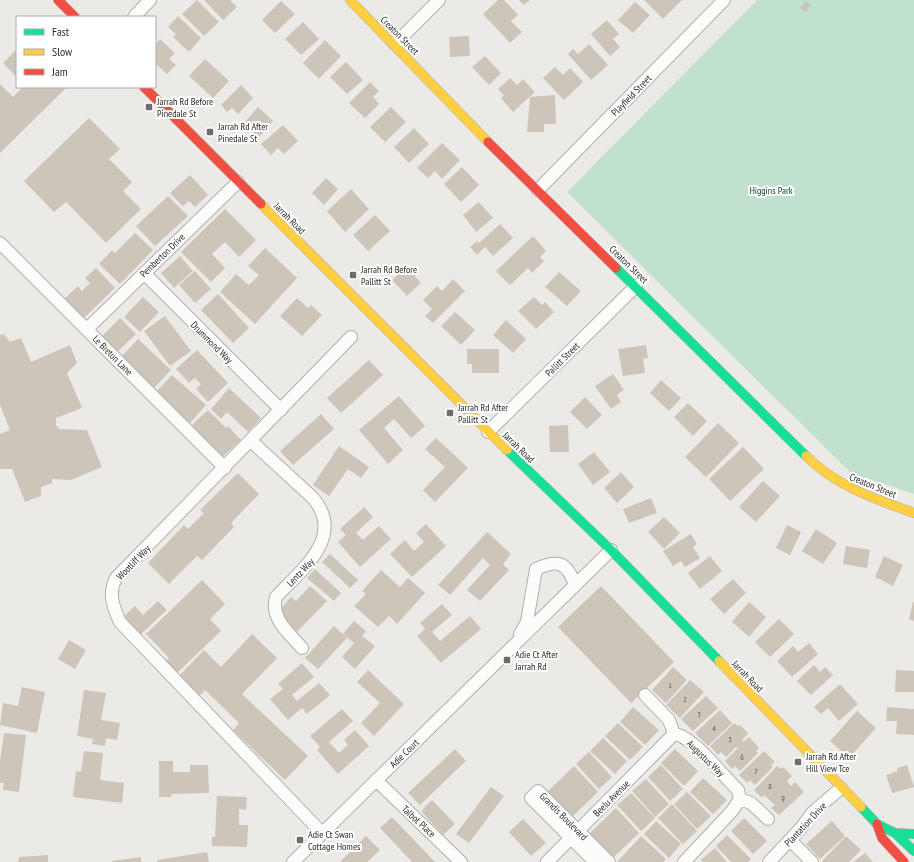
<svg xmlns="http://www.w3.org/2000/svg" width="914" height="862" font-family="'PT Sans Narrow',sans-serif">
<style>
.green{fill:#c0e1cd}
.building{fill:#cdc5b9}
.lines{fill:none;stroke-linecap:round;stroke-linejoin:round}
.street-casing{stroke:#b0afad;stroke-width:14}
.fast-casing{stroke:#b0afad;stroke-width:10}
.slow-casing{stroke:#b0afad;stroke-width:10}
.jam-casing{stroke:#b0afad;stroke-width:10}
.street{stroke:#fcfcfb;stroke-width:12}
.fast{stroke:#16e098;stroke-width:9}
.slow{stroke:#ffcf43;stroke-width:9}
.jam{stroke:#f24e42;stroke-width:9}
.poi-dot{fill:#6f6d6b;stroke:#fff;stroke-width:1.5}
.labels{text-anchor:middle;stroke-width:4;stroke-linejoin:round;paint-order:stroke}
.number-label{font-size:8px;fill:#54514c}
.street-label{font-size:10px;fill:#2b2a28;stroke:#fff}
.poi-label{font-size:10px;fill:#2b2a28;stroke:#fff;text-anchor:start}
.park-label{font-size:10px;fill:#0f432c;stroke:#fff}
</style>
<rect width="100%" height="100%" fill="#eceae7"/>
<path class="green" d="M757,0H914V494L851,473L567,192Z"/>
<path class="building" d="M197,0L219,22L204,36L182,14Z
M204,0H230L237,7L223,20Z
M498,0H504L518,15L511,21L522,32L510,43L483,14Z
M519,0H530L524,5Z
M644,0H682L663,19Z
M281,1L295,14L275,33L262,20Z
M806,1L811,5L806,12L800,8Z
M635,2L650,15L633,33L618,20Z
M178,16L201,38L189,52L173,37L176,34L168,27Z
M607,20L619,34L613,39L620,47L610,56L591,34Z
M303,22L319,39L301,55L285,39Z
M469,36L470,56L450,57L449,37Z
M160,39L175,53L169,59L176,65L167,74L155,63V45Z
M325,40L341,56L319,79L303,63Z
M589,44L608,65L591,80L568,54L573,49L578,54Z
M17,49V77L3,63Z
M485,56L501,73L489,85L472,67Z
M205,59L229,81L213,98L189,76Z
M346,62L363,80L347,94L330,77Z
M555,67L563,75L570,68L583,82L564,100L543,78Z
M510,78L517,85L523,79L535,92L513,112L501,98L504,95L498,89Z
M370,82L379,91L373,97L379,104L365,118L349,103Z
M0,84L13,97L23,87H67L0,153Z
M241,85L253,98L238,114L232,108L227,112L221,105Z
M555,95L556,124H544V132H527L530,97Z
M258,107L273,121L259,137L243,124Z
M391,107L406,122L385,142L370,127Z
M89,118L120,149L109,159L132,182L123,191L141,209L106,243L66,202L54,212L24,181Z
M283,125L298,141L284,154L278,148L271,155L261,144Z
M414,128L429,144L409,163L394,147Z
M442,143L460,160L442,179L435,171L428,178L417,168Z
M462,167L479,185L461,202L444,184Z
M190,175L208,195L195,207L189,201L183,206L170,193Z
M326,178L338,189L324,205L312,193Z
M351,189L369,209L345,232L327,211Z
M168,196L188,216L155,246L136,226Z
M479,202L493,218L476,232L463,215Z
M225,209L256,240L239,257L225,242L212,254L225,268L211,282L181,252Z
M375,215L390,231L368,251L353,235Z
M500,224L513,238L493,256L485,247L477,255L470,247L477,241L479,243Z
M135,233L153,250L120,284L99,264L112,250L115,253Z
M533,236L546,251L540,257L544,261L532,273L528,268L510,285L496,271Z
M265,248L297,278L255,324L220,292L236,274L249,285L259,275L248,266Z
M180,256L193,271L174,288L161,273Z
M407,267L421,283L407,296L392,280Z
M96,268L115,288L82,320L63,300L78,286L82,291L90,283L85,278Z
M195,271L211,289L195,303L179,285Z
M559,272L581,291L567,306L545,287Z
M453,279L465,291L433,323L425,316L432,309L423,300L437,286L442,291Z
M218,294L249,328L233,343L201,310Z
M143,297L159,312L140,332L124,317Z
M534,297L542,305L545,302L554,312L536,329L518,311Z
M297,298L308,308L311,305L322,315L302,336L280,316Z
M455,312L475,330L461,345L441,326Z
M165,316L191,351L170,366L144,331Z
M120,318L136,334L116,353L101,337Z
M506,320L526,339L513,353L493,335Z
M4,334L10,342L21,338L31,362L70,345L77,363L67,373L82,408L56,418V425L59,429L87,430L102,467L71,480L52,479V483L41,487V496L25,502L12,469H0V434L10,430L0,405V335Z
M138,339L171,370L153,389L120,358Z
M646,345L648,358L643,359L645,373L623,376L618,349Z
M467,349H499V373H472V364H467Z
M197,350L228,383L208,402L196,389L201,384L195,378L189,383L176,369Z
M369,360L383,375L341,413L327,398Z
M613,374L624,390L617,395L621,402L611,409L595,386Z
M172,375L206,405L189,424L155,393Z
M661,380L681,398L669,411L650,393Z
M229,388L261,418L248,432L227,412L221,419L211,409Z
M399,396L425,426L411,438L394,419L384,428L403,450L388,464L359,430Z
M585,397L602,415L587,429L570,412Z
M688,403L707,421L693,436L674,417Z
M208,410L226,428L228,426L241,440L220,459L190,427Z
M321,414L334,429L293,465L280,451Z
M718,423L739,443L706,477L685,457Z
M568,425L569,452H550L549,426Z
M436,438L468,468L435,502L423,490L445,467L425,449Z
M339,446L369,467L361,478L348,469L329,496L313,485Z
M743,447L764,469L730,501L709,479Z
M594,452L610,472L593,485L578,464Z
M621,472L634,487L617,503L604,488Z
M238,473L259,494L231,523L234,527L202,560L197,556L169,584L148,563L184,525L188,529L204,513L200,510Z
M763,481L780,496L756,522L739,507Z
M651,498L657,513L629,523L623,509Z
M364,507L373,517L356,533L363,540L379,526L391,539L360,567L338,542L346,535L340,529Z
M664,517L680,533L664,549L648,532Z
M426,524L446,546L412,577L390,554L405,540L414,551L424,542L416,533Z
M787,525L801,532L790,555L776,548Z
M816,529L837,543L823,564L802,551Z
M487,532L511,554L503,564L509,570L480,601L467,590L490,565L483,558L450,595L438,585Z
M691,534L697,544L693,547L700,558L685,567L681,561L673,566L663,551Z
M846,546L870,550L867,568L843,564Z
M330,554L358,580L350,588L322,562Z
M710,556L722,571L700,589L688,573Z
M884,556L903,565L893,586L875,577Z
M315,569L341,593L334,601L307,578Z
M381,570L400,587L408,578L425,593L397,624L389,616L378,627L354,606L366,594L362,591Z
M733,579L746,593L724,614L710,599Z
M202,580L225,604L210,619L221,631L176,674L164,662L169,658L146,634Z
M310,586L327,601L297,632L277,613L291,597L296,601Z
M601,586L674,662L631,703L558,627Z
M158,601L167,610L140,635L123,617L135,606L143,615Z
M749,602L766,617L749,637L732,622Z
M913,602H914V621L909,619Z
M442,604L452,615L432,632L440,641L470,616L481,629L441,663L417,636L425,629L420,623Z
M779,619L794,634L770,657L755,642Z
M354,621L366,631L362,636L375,646L355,669L342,657L354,643L343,634Z
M334,626L347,638L318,669L305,658Z
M252,634L277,658L242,694L308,756L285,780L233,730L239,723L205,690L199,696L178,677L204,650L221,667Z
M69,640L86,650L75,669L58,659Z
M809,643L818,654L792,677L777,661L793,646L798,652Z
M302,663L314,677L292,695L297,701L319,683L330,695L307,714L302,708L288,720L270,699L283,689L278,684Z
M814,665L820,672L825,667L833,675L811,695L797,681Z
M673,667L687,680L666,703L652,690Z
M368,670L404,704L374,736L361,723L380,703L357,682Z
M896,670L914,671V692H895Z
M690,680L704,692L680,718L666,705Z
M840,684L858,704L839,721L828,708L821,714L814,707Z
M22,687L45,692L37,733L0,725L3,703L18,706Z
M84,690L106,693L101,720L120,723L117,740L106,738L105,746L92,744L93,739L77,736Z
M706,696L718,708L693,731L681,719Z
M633,707L659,730L645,745L620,722Z
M887,707L914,709V735L896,734L897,721H886Z
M342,709L353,721L329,742L339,753L348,745L344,740L355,730L369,746L338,774L317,750L320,747L310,736Z
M720,710L732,723L708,746L695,733Z
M857,711L876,728L849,758L830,741Z
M618,723L643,747L630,760L605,736Z
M734,723L738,726L740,725L748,733L742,741L743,742L749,737L759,748L756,751L758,753L740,771L735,766L732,769L725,761L738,748L736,747L726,757L721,752L718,755L710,746Z
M4,733L26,735L19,792L3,790L4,783H0V761Z
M603,738L627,761L615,774L590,751Z
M455,749L466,761L420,805L408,793Z
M675,749L698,771L684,786L661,763Z
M84,751L103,753L100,780L124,783L122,803L73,797L76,771L81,772Z
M764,751L775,762L771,765L773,767L755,785L750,780L747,783L739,775Z
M589,752L612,777L599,789L576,764Z
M159,761H173V772H190V765H208L209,793L171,794V797H159Z
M661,765L683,789L670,801L648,777Z
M907,765L914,787L892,793L886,775L898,771L897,768Z
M574,766L598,792L572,817L547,792Z
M777,766L781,769L783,767L792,776L787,781L791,786L795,782L804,792L779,815L771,808L775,805L764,795L762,798L754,790Z
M703,778L727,800L713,814L690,792Z
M646,779L669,804L655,817L632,791Z
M491,787L504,796L469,843L456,834Z
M687,792L711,816L697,829L674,804Z
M631,793L655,818L641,831L617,805Z
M217,796L247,797L246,810L239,809V825H248L247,847L212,846V837H215Z
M432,800L455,824L443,835L421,811Z
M672,804L697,831L683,844L658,818Z
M616,808L639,833L613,858L589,834Z
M392,817L435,862H412L380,828Z
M744,818L767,841L753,854L731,831Z
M523,819L546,843L531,856L509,832Z
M656,821L681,844L669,858L644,834Z
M832,821L845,836L820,859L806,844Z
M727,835L751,859L748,862H731L716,846Z
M366,836L380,850L367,862H340Z
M641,836L666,859L663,862H617Z
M846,836L861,850L849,862H823L822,861Z
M715,848L727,862H703L701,860Z
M207,852L209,862H158L157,860Z
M865,853L873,862H853Z
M48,855V862H18L19,857Z
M141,857V862H112V861Z"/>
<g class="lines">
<defs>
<path id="street" d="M134,17L150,0
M395,44L439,0
M538,190L724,0
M0,243L225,468
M144,273L281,410
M87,329L238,182
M488,432L636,286
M251,441L313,498C346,537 301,570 276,597C270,619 289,633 302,648
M520,634L527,622L536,569C558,559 567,562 575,585
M645,695L669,720L674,734C691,735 721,773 734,786L738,790L740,799L751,803L768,819
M376,780L461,862
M322,833L120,622C113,607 108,593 116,578L351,337
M790,840L812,862
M293,862L611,550
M547,862L674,734
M595,862L531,798L538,791L609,862
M684,862L732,811L740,799
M769,862L801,828L813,812L841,788"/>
<path id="fast" d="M616,268L806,456
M507,450L611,550L719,661
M861,807L877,824L895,833L914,851
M895,833L914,834"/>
<path id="slow" d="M350,0L488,142
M261,204L507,450
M806,456C836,486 875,499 914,513
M719,661L861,807"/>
<path id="jam" d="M58,0L75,17
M144,87L261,204
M488,142L616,268
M877,824L882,838L904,862"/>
</defs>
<use href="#street" class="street-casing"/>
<use href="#fast" class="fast-casing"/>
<use href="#slow" class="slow-casing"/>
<use href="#jam" class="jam-casing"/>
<use href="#street" class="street"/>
<use href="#fast" class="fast"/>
<use href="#slow" class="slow"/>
<use href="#jam" class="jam"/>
</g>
<g class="poi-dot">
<rect x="145" y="103" width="8" height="8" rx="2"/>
<rect x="206" y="128" width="8" height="8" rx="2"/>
<rect x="349" y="271" width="8" height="8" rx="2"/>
<rect x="446" y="409" width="8" height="8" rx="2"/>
<rect x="503" y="656" width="8" height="8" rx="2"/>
<rect x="794" y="758" width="8" height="8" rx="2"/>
<rect x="296" y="836" width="8" height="8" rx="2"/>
</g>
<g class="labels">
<g class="number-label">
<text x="670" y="688">1</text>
<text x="685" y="702">2</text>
<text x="699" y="717">3</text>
<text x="714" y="731">4</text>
<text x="730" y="742">5</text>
<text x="742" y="760">6</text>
<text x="756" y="774">7</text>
<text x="770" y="789">8</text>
<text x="783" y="801">9</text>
</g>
<g class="street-label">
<text transform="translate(400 35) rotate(45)" y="4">Creaton Street</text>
<text transform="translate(631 95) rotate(-46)" y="4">Playfield Street</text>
<text transform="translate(290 218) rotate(45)" y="4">Jarrah Road</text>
<text transform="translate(162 255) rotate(-44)" y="4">Pemberton Drive</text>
<text transform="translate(629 264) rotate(44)" y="4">Creaton Street</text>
<text transform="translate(212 342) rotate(45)" y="4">Drummond Way</text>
<text transform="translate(113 355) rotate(45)" y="4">Le Breton Lane</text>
<text transform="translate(562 359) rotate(-45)" y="4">Pallitt Street</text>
<text transform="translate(519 447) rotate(44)" y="4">Jarrah Road</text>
<text transform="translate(873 485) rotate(22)" y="4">Creaton Street</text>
<text transform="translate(133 562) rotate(-46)" y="4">Wootliff Way</text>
<text transform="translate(300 572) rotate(-46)" y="4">Lentz Way</text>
<text transform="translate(748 676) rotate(46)" y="4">Jarrah Road</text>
<text transform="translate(404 753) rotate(-44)" y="4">Adie Court</text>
<text transform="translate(706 758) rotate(44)" y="4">Augustus Way</text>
<text transform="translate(611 798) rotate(-45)" y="4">Beelu Avenue</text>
<text transform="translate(564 816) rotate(45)" y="4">Grandis Boulevard</text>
<text transform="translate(419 821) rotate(43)" y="4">Talbot Place</text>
<text transform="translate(805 824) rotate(-47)" y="4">Plantation Drive</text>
</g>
<g class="poi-label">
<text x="157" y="105">Jarrah Rd Before<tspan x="157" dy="12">Pinedale St</tspan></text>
<text x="218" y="130">Jarrah Rd After<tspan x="218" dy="12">Pinedale St</tspan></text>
<text x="361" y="273">Jarrah Rd Before<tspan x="361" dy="12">Pallitt St</tspan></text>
<text x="458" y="411">Jarrah Rd After<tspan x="458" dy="12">Pallitt St</tspan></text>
<text x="515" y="658">Adie Ct After<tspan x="515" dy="12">Jarrah Rd</tspan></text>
<text x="806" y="760">Jarrah Rd After<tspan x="806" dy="12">Hill View Tce</tspan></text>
<text x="308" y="838">Adie Ct Swan<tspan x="308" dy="12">Cottage Homes</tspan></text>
</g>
<g class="park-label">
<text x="771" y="194">Higgins Park</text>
</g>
</g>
<rect x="16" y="16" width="140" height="72" fill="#ffffff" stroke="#aaaaa9"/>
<rect x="24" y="29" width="20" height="6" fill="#16e098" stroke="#aaaaa9"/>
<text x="52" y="36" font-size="12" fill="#2b2a28">Fast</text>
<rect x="24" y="49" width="20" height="6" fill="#ffcf43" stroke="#aaaaa9"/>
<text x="52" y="56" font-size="12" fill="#2b2a28">Slow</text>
<rect x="24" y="69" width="20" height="6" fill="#f24e42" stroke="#aaaaa9"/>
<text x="52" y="76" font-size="12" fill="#2b2a28">Jam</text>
</svg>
